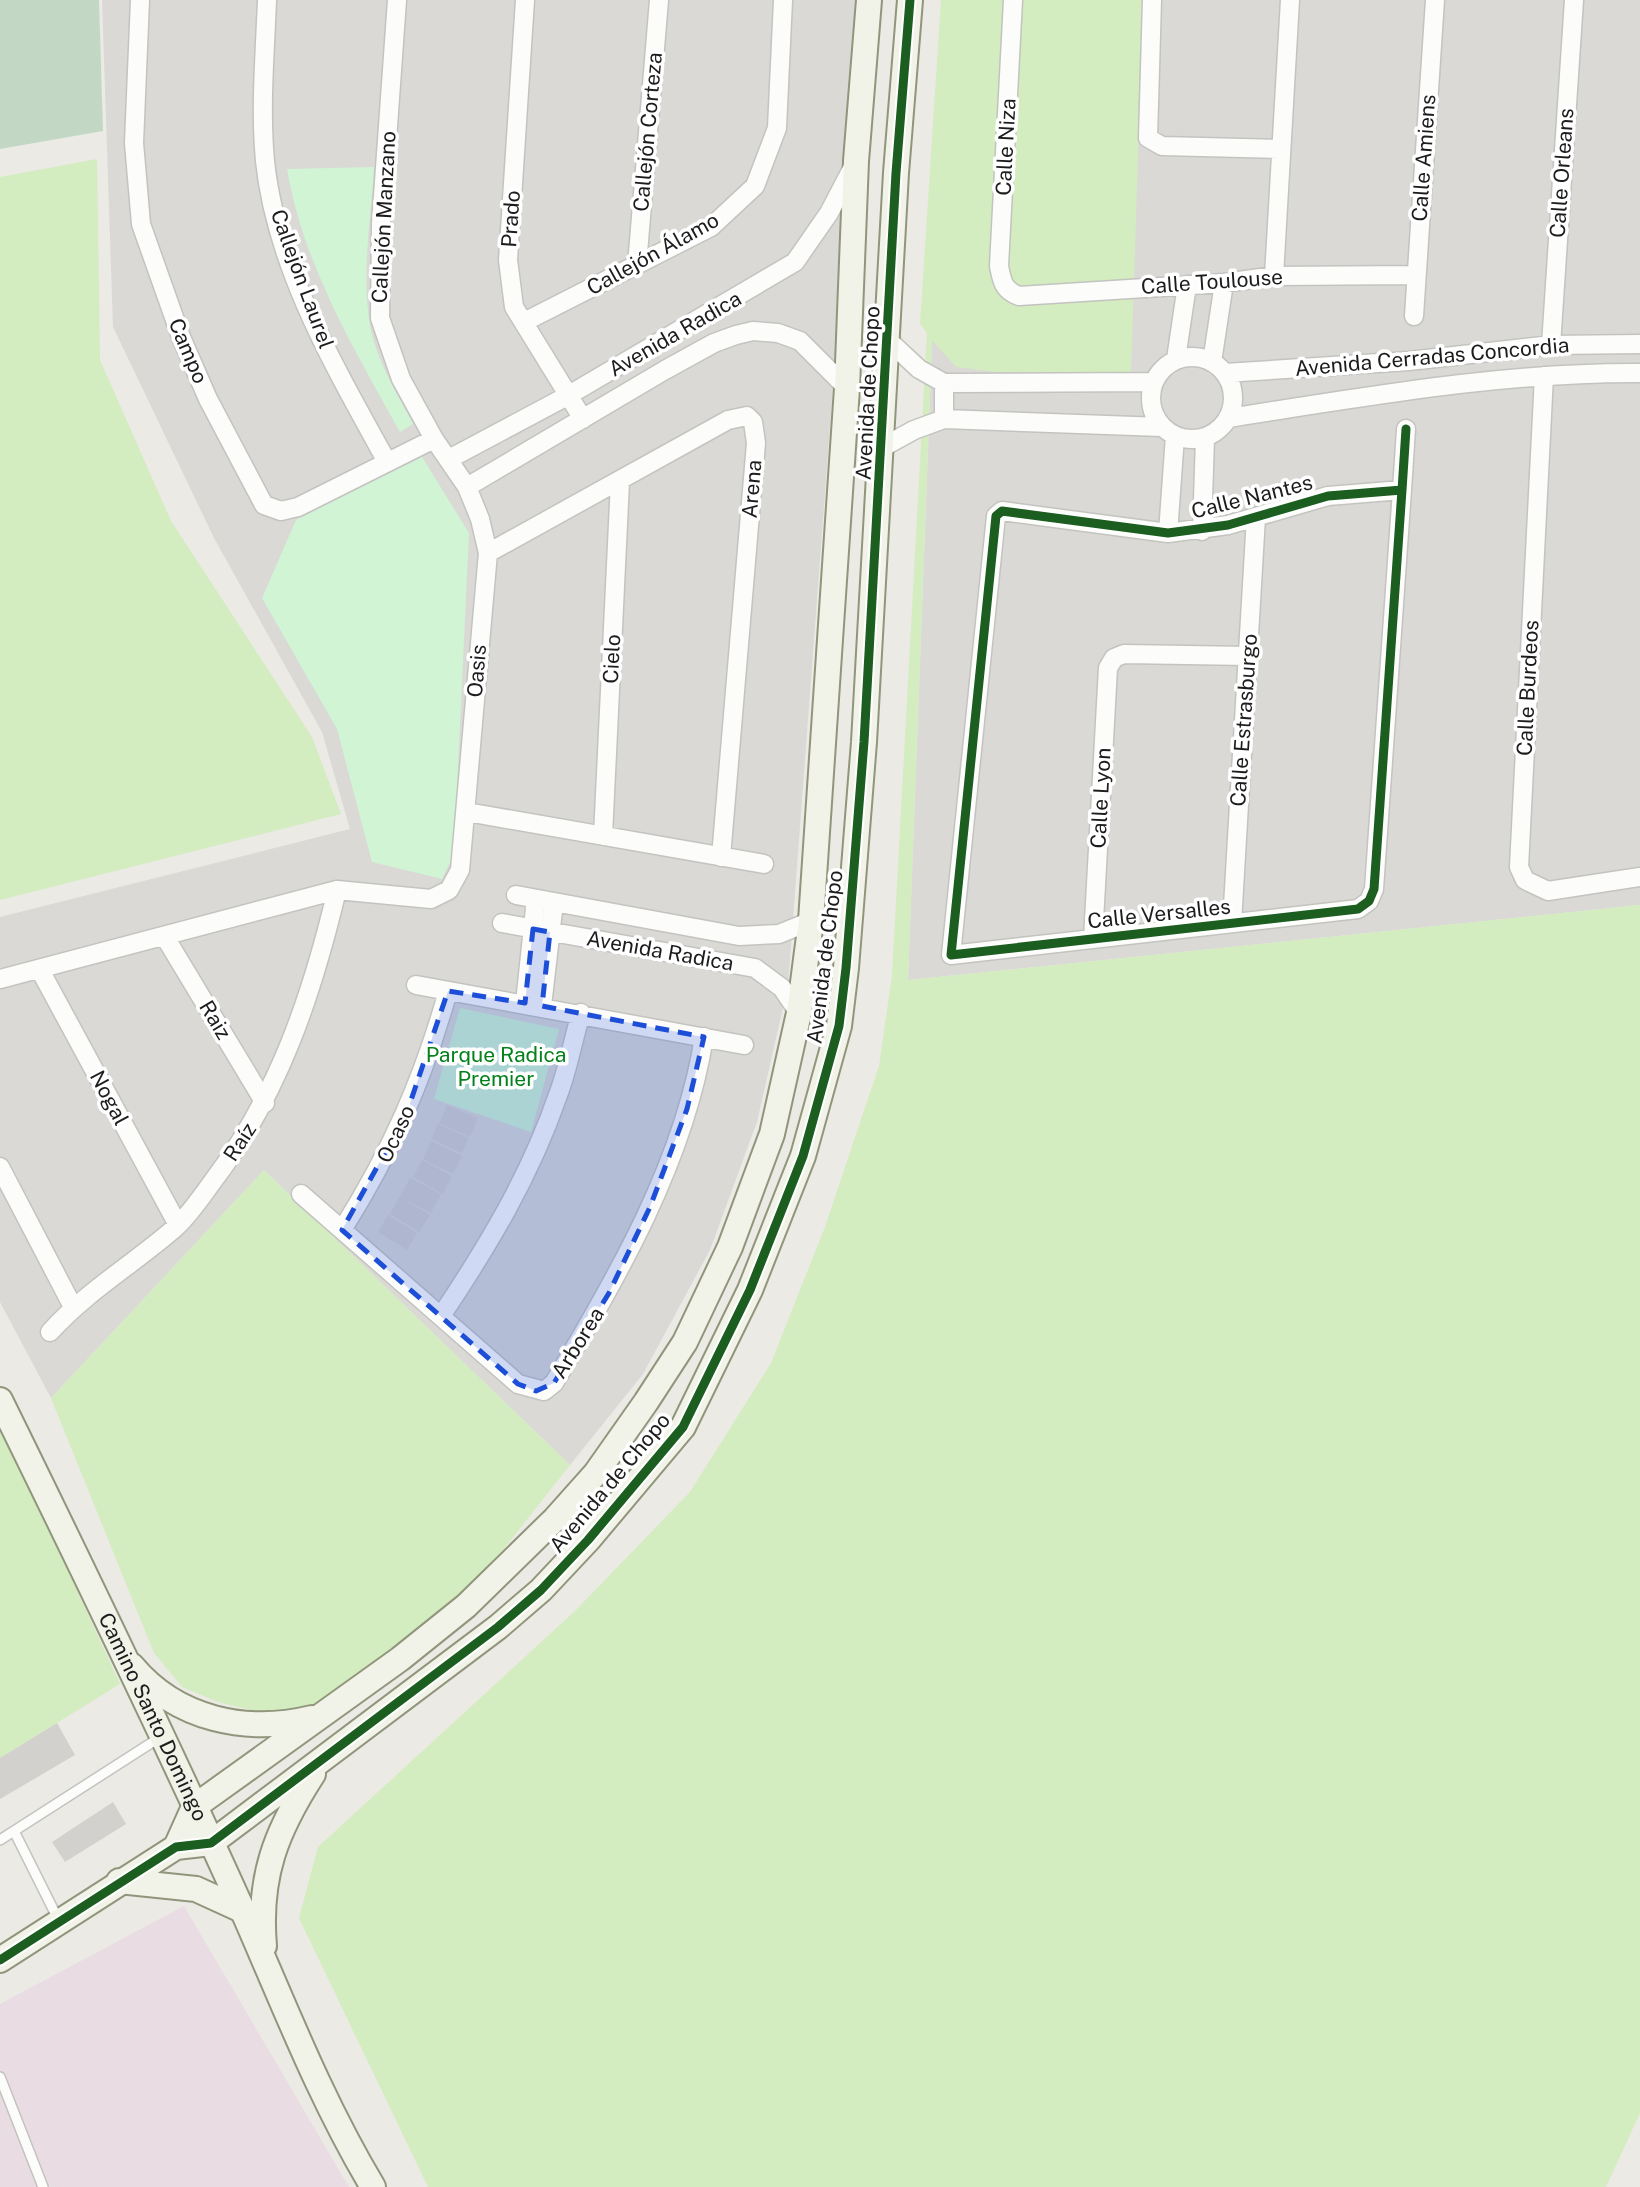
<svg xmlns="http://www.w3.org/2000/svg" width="1640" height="2187" font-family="'Public Sans',sans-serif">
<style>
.residential{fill:#dad9d6}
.industrial{fill:#e9dde3}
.grass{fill:#d3ecc0}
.cemetery{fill:#c2d8c5}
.park{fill:#d0f4d4}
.building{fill:#d3d1cd}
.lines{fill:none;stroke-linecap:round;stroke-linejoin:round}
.lane-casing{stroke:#c3c3c0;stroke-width:12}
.street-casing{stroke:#c3c3c0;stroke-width:21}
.secondary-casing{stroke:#91957c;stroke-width:28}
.lane{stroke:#fcfcfb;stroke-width:9}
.street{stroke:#fcfcfb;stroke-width:18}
.secondary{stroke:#f2f3e8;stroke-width:24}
.cycleway-casing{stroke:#fff;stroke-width:13}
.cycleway{stroke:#1b5e20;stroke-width:9}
.marked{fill:#1d4ed8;fill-opacity:0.2;stroke:#1d4ed8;stroke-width:5;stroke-dasharray:14 9;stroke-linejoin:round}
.labels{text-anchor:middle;stroke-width:7;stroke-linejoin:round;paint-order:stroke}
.street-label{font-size:21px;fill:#1c1c1c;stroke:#fff}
.park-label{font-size:21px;fill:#04811b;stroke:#fff}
</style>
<rect width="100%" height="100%" fill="#ebeae4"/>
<path class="residential" d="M102,0H862L788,986L757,1122L710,1250L643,1374L570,1465L264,1170L51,1398L0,1302V917L350,829L322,732L214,538L113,327Z
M945,0H1640V905L908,980Z"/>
<path class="industrial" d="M184,1906L349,2187H0V2004Z"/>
<path class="grass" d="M941,0H1143L1131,374L996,372L956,367L932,340L908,980L1640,905V2113L1606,2187H428L299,1918L318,1847L575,1611L690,1492L771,1363L825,1227L879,1066L892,976L927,333L920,324Z
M97,159L100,360L171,521L312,737L341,814L0,900V177Z
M264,1170L570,1465L487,1570L406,1640L305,1713L275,1716L218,1702L182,1687L154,1653L51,1398Z
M0,1424L120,1684L0,1758Z"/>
<path class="cemetery" d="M0,0H99L103,131L0,149Z"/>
<path class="park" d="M374,167C371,217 362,270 369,319C374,357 396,391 413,424L400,432C354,349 303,264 287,169Z
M422,457L469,533L454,854L442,879L372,862L337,729L262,598L296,520Z
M460,1008L559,1029L531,1132L434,1099Z"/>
<path class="building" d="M447,1105L478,1118L470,1137L439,1123Z
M438,1124L469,1138L462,1153L431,1139Z
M431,1141L462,1156L453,1174L423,1159Z
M422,1160L452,1176L443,1194L413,1177Z
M410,1178L441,1194L431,1213L403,1199L430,1215L419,1232L390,1214Z
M388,1215L417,1233L407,1250L378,1232Z
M57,1723L75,1755L0,1799V1758Z
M113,1802L126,1824L65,1862L52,1842Z"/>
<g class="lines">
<defs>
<path id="lane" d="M0,1840L14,1831
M59,1921L14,1831L159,1738
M0,2077L43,2187"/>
<path id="street" d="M140,0L134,143L141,224L181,337L208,399L264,505L281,511L298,507L434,439
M267,0C265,53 260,108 265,161C276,268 336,369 387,462
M525,0L508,260L514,307L583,419
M1013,0L999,266C1002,281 1003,290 1019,296L1224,283L1274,276L1415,275
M1152,0L1148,138L1162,146L1280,149
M637,265L659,0
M1274,276L1290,0
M1414,316L1435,0
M524,322L711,227L755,186L777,128L783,0
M889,341L919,369L944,383L1153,382
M1551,345L1574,0
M1151 398a41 41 0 1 1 82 0a41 41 0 1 1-82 0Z
M1176,359L1187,285
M1212,362L1224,283
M1225,373L1409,361L1551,345L1640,344
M1544,376L1519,867L1525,880L1548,891L1640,877
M1228,418C1364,397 1502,372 1640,373
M944,419V383
M883,447L914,430L944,419L1162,427
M449,459L569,395L795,262L829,213L853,167
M467,487L665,370L714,343L736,335L753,331L778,333L800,341L847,388
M1402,490L1328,496L1228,525L1168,533L1002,511L996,516L951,955L1358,909L1369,901L1374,889L1402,490L1406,429
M1202,531L1205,438
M1168,533L1175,436
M488,553L728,420L747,416L753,422L756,443L721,857
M467,812L764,864
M603,836L620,482
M516,895L739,936L779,934L811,921
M502,923L755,968L782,988L799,1013
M1232,923L1256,517
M165,937L265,1103
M1093,939L1108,668L1114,658L1124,654L1248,656
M40,970L178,1225
M0,979L337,890L431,899L449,890L460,870L488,553L480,519L467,487L434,439L401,379L380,318L381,224L397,0
M416,985L744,1045
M525,1003L536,899
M542,1006L554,902
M0,1167L73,1307
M301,1194L518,1384L544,1391L554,1383C617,1278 685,1160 704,1037
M342,1230C391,1152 423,1080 448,991
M441,1316C488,1246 530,1176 558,1095C568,1069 573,1040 581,1013
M50,1332C87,1291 135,1263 176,1227C190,1214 202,1196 213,1181C279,1094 312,995 337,890"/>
<g id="secondary">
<path id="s1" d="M0,1400C83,1569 165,1738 242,1909C283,2002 320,2099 373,2187"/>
<path d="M132,1666C177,1720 247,1734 312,1718"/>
<path d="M176,1847L194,1807L400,1659L466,1606L555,1519L596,1473L646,1402L685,1342L730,1247L772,1134L799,1013L811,921L847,388L856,161L869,0"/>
<path d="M119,1881L196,1889L242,1910"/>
<path d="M264,1946C258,1877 276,1831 313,1774"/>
<path d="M0,1960L176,1847L211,1843L498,1627L541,1590L588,1540L683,1427L750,1290L803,1156L839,1026L846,968L864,742L896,173L910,0"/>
</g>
</defs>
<use href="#lane" class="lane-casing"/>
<use href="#street" class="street-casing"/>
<use href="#secondary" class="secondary-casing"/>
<use href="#lane" class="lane"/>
<use href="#street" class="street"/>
<use href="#secondary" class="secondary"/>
<defs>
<path id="cycleway" d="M1402,490L1328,496L1228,525L1168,533L1002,511L996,516L951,955L1358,909L1369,901L1374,889L1402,490L1406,429
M0,1960L176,1847L211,1843L498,1627L541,1590L588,1540L683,1427L750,1290L803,1156L839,1026L846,968L864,742L896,173L910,0"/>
</defs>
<use href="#cycleway" class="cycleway-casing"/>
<use href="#cycleway" class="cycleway"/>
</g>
<path class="marked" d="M533,929L550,932L542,1006L704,1037L687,1109L650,1207L609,1293L554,1383L536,1391L518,1384L342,1230L406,1115L448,991L525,1003Z"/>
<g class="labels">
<g class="street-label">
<text transform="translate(648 132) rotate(-85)" y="7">Callejón Corteza</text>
<text transform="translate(1006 147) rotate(-87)" y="7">Calle Niza</text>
<text transform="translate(1424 158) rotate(-86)" y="7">Calle Amiens</text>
<text transform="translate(1562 173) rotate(-86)" y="7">Calle Orleans</text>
<text transform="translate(384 217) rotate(-87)" y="7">Callejón Manzano</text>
<text transform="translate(511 219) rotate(-86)" y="7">Prado</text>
<text transform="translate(653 254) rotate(-29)" y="7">Callejón Álamo</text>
<text transform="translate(302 279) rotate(70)" y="7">Callejón Laurel</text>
<text transform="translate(1212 282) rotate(-4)" y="7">Calle Toulouse</text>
<text transform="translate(675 334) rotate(-30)" y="7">Avenida Radica</text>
<text transform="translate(188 351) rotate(67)" y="7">Campo</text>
<text transform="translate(1432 357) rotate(-5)" y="7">Avenida Cerradas Concordia</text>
<text transform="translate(868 393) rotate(-87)" y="7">Avenida de Chopo</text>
<text transform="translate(752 489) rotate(-85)" y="7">Arena</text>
<text transform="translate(1252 497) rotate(-14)" y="7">Calle Nantes</text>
<text transform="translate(612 659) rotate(-87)" y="7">Cielo</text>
<text transform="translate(477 671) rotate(-85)" y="7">Oasis</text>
<text transform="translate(1528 688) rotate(-87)" y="7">Calle Burdeos</text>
<text transform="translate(1244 720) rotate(-86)" y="7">Calle Estrasburgo</text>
<text transform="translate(1101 798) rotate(-87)" y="7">Calle Lyon</text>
<text transform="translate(1159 914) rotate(-6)" y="7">Calle Versalles</text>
<text transform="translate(660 951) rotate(10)" y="7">Avenida Radica</text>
<text transform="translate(825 957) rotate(-83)" y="7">Avenida de Chopo</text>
<text transform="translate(215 1020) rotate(59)" y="7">Raiz</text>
<text transform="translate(109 1098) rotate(62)" y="7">Nogal</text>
<text transform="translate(396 1134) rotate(-65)" y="7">Ocaso</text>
<text transform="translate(240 1142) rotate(-57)" y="7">Raíz</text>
<text transform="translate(578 1343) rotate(-58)" y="7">Arborea</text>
<text transform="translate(610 1483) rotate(-50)" y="7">Avenida de Chopo</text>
<text dy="7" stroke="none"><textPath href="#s1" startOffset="352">Camino Santo Domingo</textPath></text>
</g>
<g class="park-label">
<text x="496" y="1062">Parque Radica<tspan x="496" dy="24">Premier</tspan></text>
</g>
</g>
</svg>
